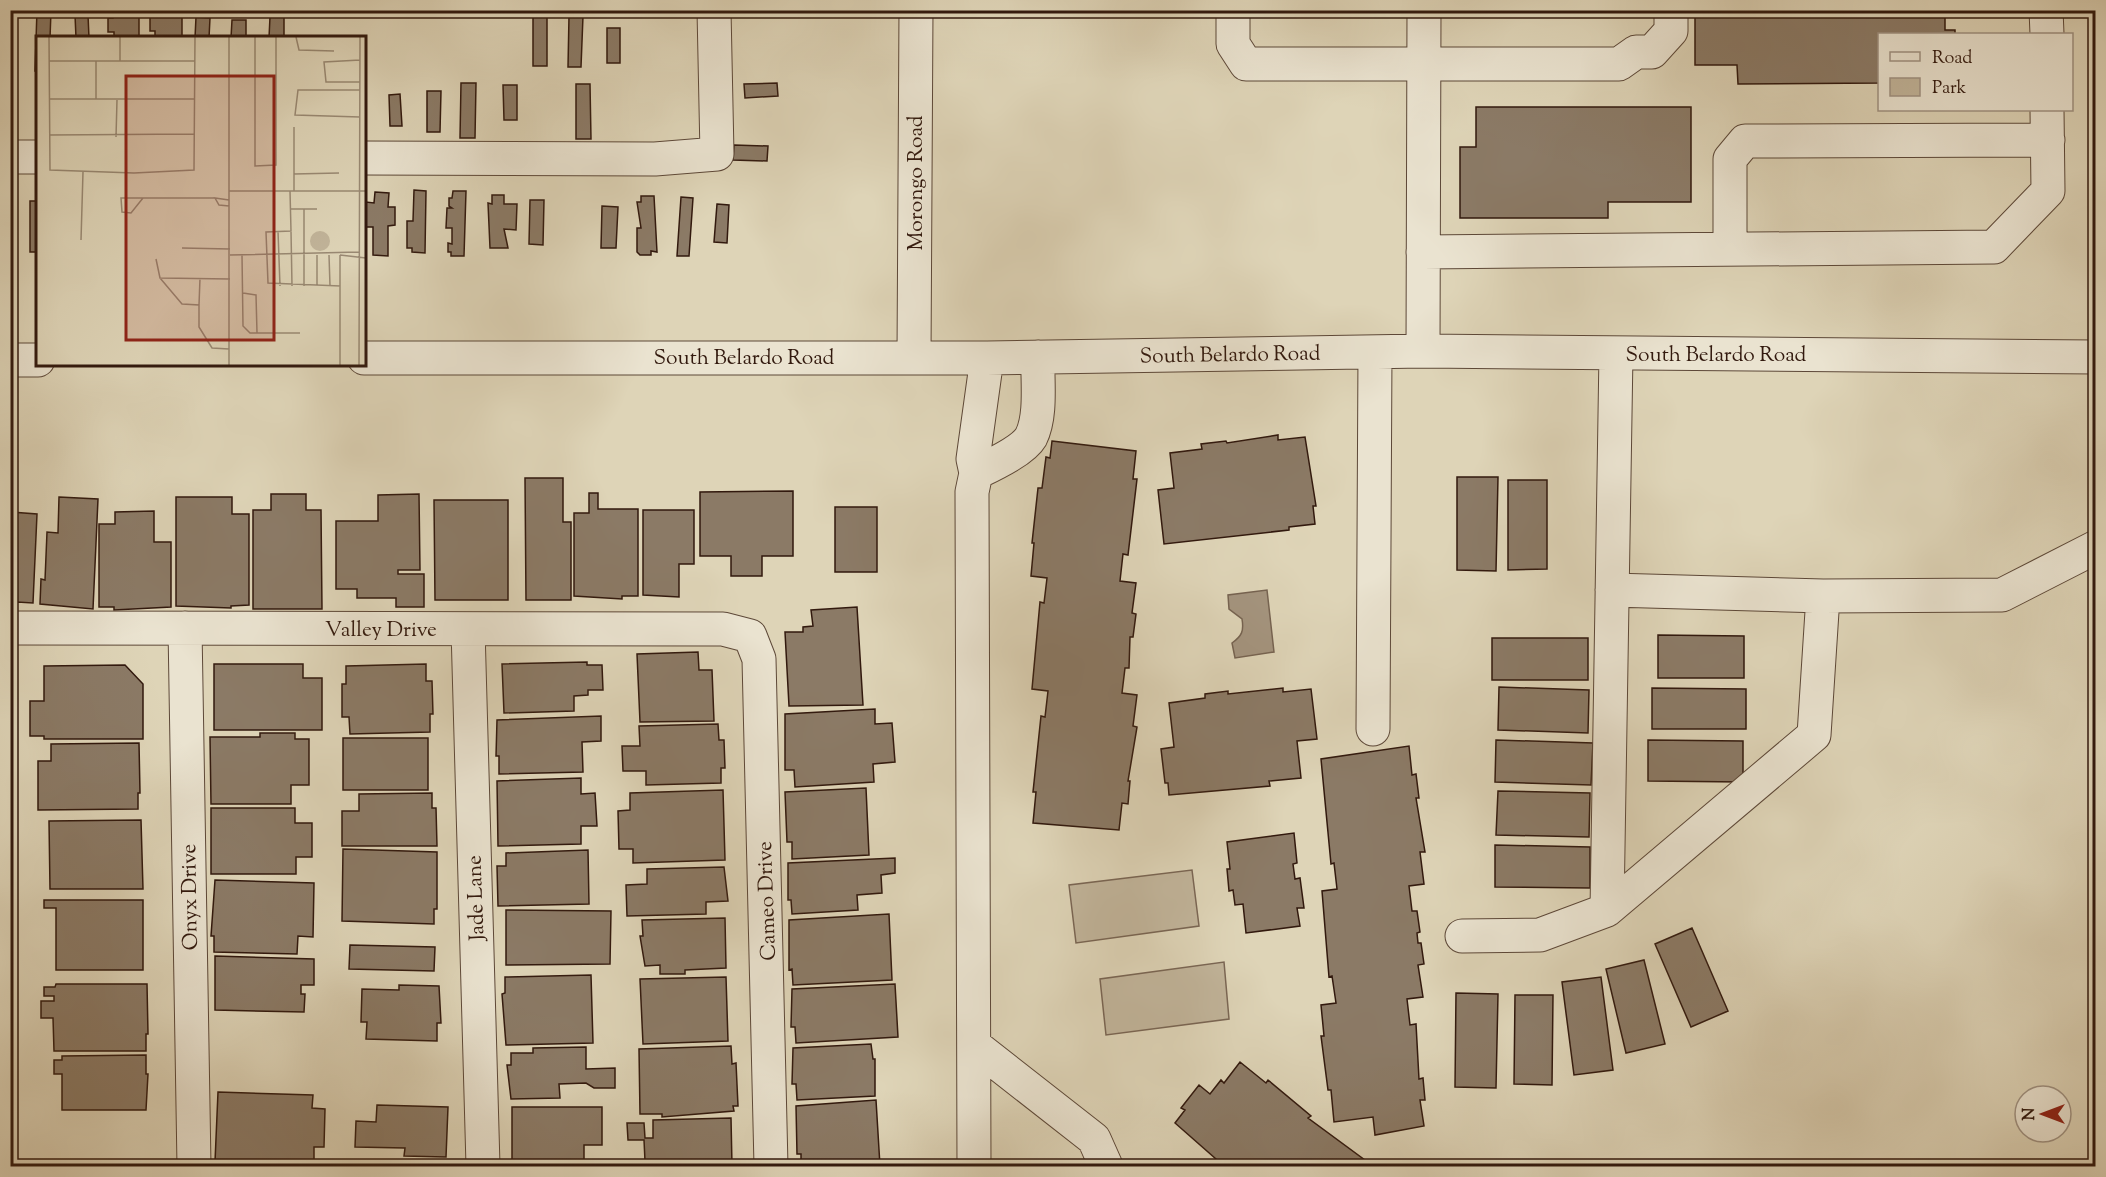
<svg xmlns="http://www.w3.org/2000/svg" width="2106" height="1177" font-family="'Sorts Mill Goudy',serif">
<style>
.green{fill:#c1b49a;stroke:#7a6654;stroke-width:1.5}
.water{fill:#a4947e;stroke:#766351;stroke-width:1.5}
.building{fill:#8b7a66;stroke:#32190e;stroke-width:1.5}
.lines{fill:none;stroke-linecap:round;stroke-linejoin:round}
.minor-casing{stroke:#5d4838;stroke-width:35}
.minor{stroke:#eae3d0;stroke-width:33}
.labels{text-anchor:middle;stroke-width:6;stroke-linejoin:round;paint-order:stroke}
.street-label{font-size:21px;fill:#32190e;stroke:#eae3d0}
.inset-road{fill:none;stroke:#998973;stroke-width:1.5}
.view{fill:#8f2418;fill-opacity:0.15;stroke:#8f2418;stroke-width:3}
.inset-edge{fill:none;stroke:#32190e;stroke-width:3}
</style>
<rect width="100%" height="100%" fill="#ded4b7"/>
<filter id="stains"><feTurbulence type="fractalNoise" baseFrequency=".00333" numOctaves="4"/><feColorMatrix values="0 0 0 0 .2 0 0 0 0 .09 0 0 0 0 .02 0 0 0 .5 -.17"/></filter>
<radialGradient id="worn" r=".72"><stop offset=".6" stop-color="#630" stop-opacity="0"/><stop offset="1" stop-color="#630" stop-opacity=".3"/></radialGradient>
<path class="green" d="M1192,870L1199,926L1076,943L1069,885Z
M1224,962L1229,1019L1106,1035L1100,979Z"/>
<path class="water" d="M1267,590L1274,652L1235,658L1232,643C1242,636 1244,631 1242,619L1229,609L1228,595Z"/>
<path class="building" d="M37,10L51,11L50,38H38V71H35Z
M1695,10H1945V30H1955V34H1880V83L1738,84L1737,65H1695Z
M533,12H547V66H533Z
M113,13L139,15V38H114V32H108V18H113Z
M156,14L182,16V38H155V31H150V17H156Z
M75,15H88L89,38H76Z
M569,16H583L581,67H568Z
M196,17L210,18L209,38H195Z
M270,17H284V38H269Z
M232,20H246V38H231Z
M607,28H620V63H607Z
M461,83H476L475,138H460Z
M777,83L778,96L745,98L744,84Z
M576,84H590L591,139H576Z
M503,85H517V120H504Z
M427,91H441L440,132H427Z
M400,94L402,126H390L389,95Z
M1476,107H1691V202H1608V218H1460V147H1476Z
M734,145L768,146L767,161L733,160Z
M414,190L426,191L425,253L412,252V248H407V221H413Z
M453,191H466L464,256H451V252H448V243L452,244V228H446L447,208H452L449,206V198H452Z
M375,192L389,193L388,207H395V225L388,226V256L373,255V227H365L366,202L374,203Z
M492,195H504V204H517L516,230L504,229L508,248H490L488,203L492,204Z
M641,196H654L657,252L651,251V255H640L637,252V228H641L637,202H641Z
M681,197L693,198L689,256H677Z
M530,200H544L543,245L529,244Z
M30,201H38V252H30Z
M717,204L729,205L727,243L714,242Z
M602,206L618,207L616,248H601Z
M1278,435V440L1305,437L1316,506H1313L1315,524L1289,527V530L1164,544L1158,490L1174,488L1170,453L1202,449L1201,444L1226,441L1227,443Z
M1052,441L1136,451L1133,479H1137L1128,555L1123,554L1120,581L1136,583L1132,613L1136,614L1133,637H1130L1129,668H1125L1122,693L1137,695L1133,726L1137,727L1128,781H1130L1128,804L1122,803L1119,830L1033,823L1036,792H1033L1041,716L1045,717L1048,691L1032,689L1040,602L1044,603L1047,578L1031,576L1034,543H1032L1038,488H1042L1046,457L1050,458Z
M1457,477H1498L1496,571L1457,570Z
M525,478H563V522H571V600H526Z
M1508,480H1547V569L1508,570Z
M793,491V556H762V576H731V556H700V492Z
M589,493H598V509H638V596H622V599L574,596V513H589Z
M271,494H306V510H321L322,609H253V510H271Z
M419,494L420,570H398V574H424V607H396V598H357V589H336V521H378V495Z
M59,497L98,499L93,609L40,604L41,579L45,580L47,532L58,533Z
M176,497H232V514H249V605L231,606V608L176,606Z
M10,500L11,512L37,514L33,603L17,602V606H10Z
M434,500H508V600H435Z
M835,507H877V572H835Z
M643,510H694V564H679V597L643,595Z
M154,511V542H171V607L114,610V607H99V524H115V512Z
M857,607L863,705L789,706L785,632H803V627L813,626L811,610Z
M1658,635L1744,636V678H1658Z
M1492,638H1588V680H1492Z
M698,652L699,670H712L714,721L640,722L637,654Z
M587,662V665H602L603,690H588V695L574,696V711L504,713L502,664Z
M214,664H303V678H322V730H214Z
M426,664V681H432L433,714H430V732L350,734L349,717H342V684H346V666Z
M125,665L143,684V739H44V736H30V701H44V666Z
M1499,687L1589,690L1588,733L1498,730Z
M1283,688V692L1311,689L1317,739L1297,741L1301,778L1269,781L1270,786L1169,795L1168,783H1165L1161,749L1174,747L1169,703L1205,698V694L1228,691V694Z
M1652,688L1746,689V729H1652Z
M875,709V724L892,723L895,762L873,764L874,782L795,787L794,770H785V714Z
M601,716V741L582,742L583,772L499,774V756H496L497,720Z
M718,724L719,740H724L725,768H721V783L646,785V771H623L622,746H640L639,726Z
M260,733H295V739H309V785H291V804H211L210,737H260Z
M343,738H428V790H343Z
M1496,740L1593,743L1591,785L1495,782Z
M1648,740L1743,741V782L1648,781Z
M139,743L140,793H138V809L38,810V761H51V744Z
M1409,746L1412,775L1416,774L1419,798H1416L1425,852H1420L1424,884L1409,886L1412,911H1417L1420,932L1417,933L1418,943H1421L1424,964L1418,965L1423,997L1407,999L1410,1025L1416,1024L1419,1079L1423,1078L1425,1100H1420L1424,1126L1375,1135L1373,1117L1334,1122L1331,1090H1328L1321,1036H1324L1321,1005L1336,1003L1332,976L1329,977L1322,891L1337,889L1334,863L1331,864L1321,759Z
M581,778V794L595,793L597,826H581V844L498,846L497,781Z
M866,788L869,855L792,859V842H787L785,792Z
M723,790L725,860L633,863V849H619L618,811L630,810V793Z
M1498,791L1590,793L1589,837L1496,835Z
M432,793V808H436L437,846H342V811H359V794Z
M211,808H295V823H312V857H296V874H211Z
M141,820L143,889H50L49,821Z
M1294,833L1297,863L1293,864L1295,879L1300,878L1304,908H1297L1300,926L1246,933L1243,904L1235,905L1233,890L1229,891L1227,869H1230L1227,842Z
M1495,845L1590,847V888L1495,887Z
M343,849L437,852V909H434V924L342,921Z
M588,850L589,904L498,906L497,866H506V853Z
M895,858V873L881,875L882,893L857,895L858,910L792,914L791,900H788V863Z
M724,867L728,901L706,902V914L627,916L626,885L647,884V869Z
M215,880L314,883L313,937L298,936L297,954L214,952V936H211Z
M44,900H143V970H56V908H44Z
M506,910L611,911L610,964L506,965Z
M889,914L892,980L793,985L792,969L789,970V920Z
M725,918L726,968L685,970V974H660V965L645,966L640,936H643L642,920Z
M1692,928L1728,1011L1691,1027L1655,944Z
M350,945L435,947L434,971L349,969Z
M215,956L314,959V985H301V994H305L304,1012L215,1010Z
M1644,960L1665,1044L1626,1053L1606,969Z
M591,975L593,1043L506,1045L502,994L505,993V977Z
M726,977L728,1041L643,1044L640,979Z
M1601,977L1613,1070L1574,1075L1562,982Z
M56,984H147L148,1034H146V1051H54L53,1018H41V1001H54V996H44V987H55Z
M895,984L898,1037L796,1043L795,1027H791L792,989Z
M399,985L439,986L441,1023H437V1041L366,1039L367,1022H361L362,989L399,990Z
M1456,993L1498,994L1496,1088L1455,1087Z
M1515,995H1553L1552,1085L1514,1084Z
M871,1044L873,1059H875V1096L797,1100L796,1084H792L793,1048Z
M731,1046L732,1064L736,1063L738,1106H733L734,1111L662,1117V1114H640L639,1049Z
M586,1047V1069L615,1068V1088H594L586,1083L559,1084L560,1098L511,1099L507,1065H511V1053H533V1048Z
M146,1055V1074H148L146,1110H62V1074H54V1060H62V1056Z
M1240,1062L1266,1083L1268,1080L1311,1116L1308,1118L1373,1166H1224L1175,1123L1185,1110L1181,1108L1199,1085L1210,1094L1221,1080L1224,1083Z
M218,1092L313,1095L312,1108L325,1109L324,1147H314V1165L215,1162Z
M876,1100L880,1166H801V1154H797L796,1106Z
M377,1105L448,1107L446,1157L404,1156L405,1148L355,1147L356,1121L376,1122Z
M512,1107H602V1145H584V1161H512Z
M731,1118L732,1166H638V1162L645,1161L644,1140H628L627,1123H644L645,1138H653V1120Z
M510,1162L594,1165V1166H510Z
M361,1163L441,1166H361Z"/>
<g class="lines">
<defs>
<path id="minor" d="M1233,10V44L1246,64H1619L1636,52H1652L1671,31V10
M2046,10L2047,34
M10,157H38
M364,158L655,159L717,154L714,10
M1730,249V159L1745,141L2048,140
M1423,252L1994,247L2048,191L2047,110
M1423,351L1424,10
M914,356L916,10
M364,358H987L1423,351L2096,357
M987,358L973,459L976,473C990,466 1023,451 1031,437C1042,415 1037,380 1038,357
M10,360H38
M1612,590L1823,596
M10,628L723,629L750,636L759,659L771,1166
M185,628L194,1166
M468,629L483,1166
M1373,729L1375,352
M1607,910L1814,735L1823,596L2002,595L2096,547
M1462,936L1540,935L1607,910L1616,353
M974,1045L1094,1139L1106,1166
M974,1166L972,492L976,473"/>
</defs>
<use href="#minor" class="minor-casing"/>
<use href="#minor" class="minor"/>
</g>
<g class="labels">
<g class="street-label">
<text transform="translate(915 183) rotate(-90)" y="7">Morongo Road</text>
<text transform="translate(1230 354) rotate(-1)" y="7">South Belardo Road</text>
<text x="1716" y="361">South Belardo Road</text>
<text x="744" y="364">South Belardo Road</text>
<text x="381" y="636">Valley Drive</text>
<text transform="translate(189 897) rotate(-91)" y="7">Onyx Drive</text>
<text transform="translate(475 898) rotate(-92)" y="7">Jade Lane</text>
<text transform="translate(766 901) rotate(-92)" y="7">Cameo Drive</text>
</g>
</g>
<g transform="translate(36 36)">
<rect width="330" height="330" fill="#ded4b7"/>
<path d="M274 205a10 10 0 1 1 20 0a10 10 0 1 1-20 0Z" fill="#c1b49a"/>
<path class="inset-road" d="M13,1L14,134L98,137L158,134L159,1M84,1V25M193,1V329M219,1V130L240,129V1M260,1L263,14L298,15M324,24L288,26L290,46H324M13,25H159M324,54H262L259,79L324,81M13,63H159M60,63V25M13,99L159,98M80,101L81,64M258,138V91M193,155H330M254,155L255,195L230,196L232,247L304,250V219M258,155V138L303,137M107,162L95,177L86,176L85,162H179M193,164L179,162L183,169L193,170M255,173H281M268,173V250M242,195L244,250M255,195L256,250M45,204L47,136M146,212L194,213M194,219L323,216M206,219L207,290L214,297H264M281,219V250M293,219L294,250M304,219L330,222M120,223L124,242L194,243M124,242L146,268L163,269V291L176,312L193,313M304,250V329M207,257L220,259L221,297M163,269L164,242M323,329L324,1"/>
<path class="view" d="M90,40H238V304H90Z"/>
<rect width="330" height="330" class="inset-edge"/>
</g>
<rect width="2106" height="1177" fill="none" stroke="#ded4b7" stroke-width="36"/>
<rect x="12" y="12" width="2082" height="1153" fill="none" stroke="#32190e" stroke-width="3"/>
<rect x="18" y="18" width="2070" height="1141" fill="none" stroke="#32190e" stroke-width="1.5"/>
<rect x="1878" y="33" width="195" height="78" fill="#eae3d0" stroke="#a09282" stroke-width="1.5"/>
<rect x="1890" y="52" width="30" height="9" fill="#eae3d0" stroke="#a09282" stroke-width="1.5"/>
<text x="1932" y="63" font-size="18" fill="#32190e">Road</text>
<rect x="1890" y="78" width="30" height="18" fill="#c1b49a" stroke="#a09282" stroke-width="1.5"/>
<text x="1932" y="93" font-size="18" fill="#32190e">Park</text>
<g transform="translate(2043 1114) rotate(270)"><circle r="28" fill="#eae3d0" stroke="#a09282" stroke-width="1.5"/>
<path d="M0-4.5L10 22L0 15L-10 22Z" fill="#8f2418"/>
<text y="-9" font-size="16" font-weight="bold" text-anchor="middle" fill="#32190e">N</text>
</g>
<rect width="100%" height="100%" filter="url(#stains)"/>
<rect width="100%" height="100%" fill="url(#worn)"/>
</svg>
